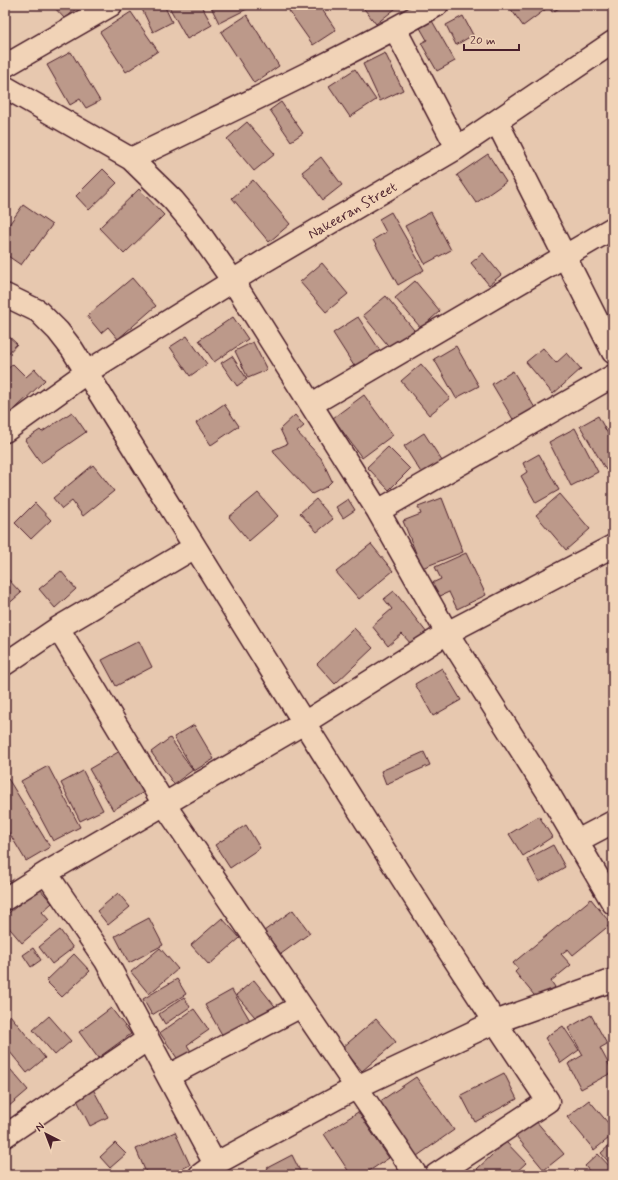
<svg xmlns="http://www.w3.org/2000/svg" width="618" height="1180" font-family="Mynerve,sans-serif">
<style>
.building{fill:#bc998a;stroke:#4a1f2b}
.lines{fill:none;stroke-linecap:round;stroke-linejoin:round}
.minor-casing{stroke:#4a1f2b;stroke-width:25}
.minor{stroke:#f1d3b7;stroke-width:22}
.labels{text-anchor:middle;stroke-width:3;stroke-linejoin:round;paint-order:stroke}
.street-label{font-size:14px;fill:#4a1f2b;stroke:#f1d3b7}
</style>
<rect width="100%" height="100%" fill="#e7c8af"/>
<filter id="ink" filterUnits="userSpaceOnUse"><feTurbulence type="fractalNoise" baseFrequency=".025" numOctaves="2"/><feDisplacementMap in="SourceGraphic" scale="8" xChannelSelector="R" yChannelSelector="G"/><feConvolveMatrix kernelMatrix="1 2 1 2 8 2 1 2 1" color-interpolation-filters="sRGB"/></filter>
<g filter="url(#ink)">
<path class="building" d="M52,5H80L65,19Z
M146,5H164L172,22L153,32L141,7Z
M168,5H201L212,25L187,39Z
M210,5H245L247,9L219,23Z
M298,5H319L336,30L313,45L289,11Z
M361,5H400L376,24Z
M508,5H543L546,9L523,26Z
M548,5H565L552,12Z
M131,12L158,51L126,72L100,32Z
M247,15L279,66L254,83L221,32Z
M463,16L473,35L456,45L446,25Z
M431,19L455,61L437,71L421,43L427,40L419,26Z
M71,52L100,101L86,108L80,99L70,105L47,65Z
M385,53L403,90L380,101L363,64Z
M355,69L376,100L350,117L329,86Z
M281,102L303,133L291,141L270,110Z
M247,122L275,154L254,171L227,139Z
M488,154L506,182L476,203L457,175Z
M321,157L342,185L323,200L302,172Z
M103,169L117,183L89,210L76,196Z
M253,180L290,224L269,242L232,198Z
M139,189L164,215L124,254L99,228Z
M23,205L52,225L33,251L32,250L21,265L5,254V230Z
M391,212L424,270L398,285L373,240L386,232L379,219Z
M431,212L451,250L425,264L405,226Z
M483,253L501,275L489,285L471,263Z
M322,263L348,294L326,312L300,282Z
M132,278L156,306L118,339L108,327L101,333L87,316Z
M415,281L440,311L421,328L395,298Z
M386,296L414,330L391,349L363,315Z
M233,317L248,339L214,362L199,340Z
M358,317L381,352L356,369L333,333Z
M5,333L17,344L5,357Z
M187,336L207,364L190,376L170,347Z
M253,342L267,370L248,378L235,351Z
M456,346L479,386L456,398L434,359Z
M543,348L556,363L567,353L581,369L553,394L526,362Z
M232,356L247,379L237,386L221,363Z
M13,364L26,377L35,369L45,380L11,413L5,407V371Z
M421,364L450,398L429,415L401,381Z
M513,371L535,408L514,421L492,384Z
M364,395L393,435L362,458L333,418Z
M224,404L239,426L211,445L196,423Z
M72,412L86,432L41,463L25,440L40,430L42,432Z
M295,415L304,426L297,432L321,458L332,481L326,487L312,494L276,455L273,450L287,444L280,429Z
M598,416L613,443V466L606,470L580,426Z
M575,428L598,472L571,486L549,442Z
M424,433L444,464L424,477L404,446Z
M388,447L410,469L389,490L367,467Z
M539,454L559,490L536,503L521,476L527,472L523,463Z
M93,465L114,491L83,516L72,501L62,509L53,498Z
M258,493L278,516L249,541L229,517Z
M560,494L590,529L566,550L536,515Z
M442,498L463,552L422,568L403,521L421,514L418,507Z
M316,499L333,519L317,532L300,513Z
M348,499L355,510L343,518L336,507Z
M35,503L51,520L31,539L15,523Z
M371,544L393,571L359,599L336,572Z
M466,553L486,595L457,609L449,592L438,597L432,583L441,579L435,567Z
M61,571L76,589L55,608L39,589Z
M5,576L21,593L5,607Z
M394,591L427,633L412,645L402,634L388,646L372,626L392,609L384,599Z
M354,628L373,648L335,684L317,664Z
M139,641L152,667L116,686L102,660Z
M442,668L461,700L433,716L415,684Z
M194,725L214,759L194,771L174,737Z
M170,738L193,770L174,784L151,752Z
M120,751L144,792L113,810L89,769Z
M424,752L430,765L386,784L381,771Z
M48,766L80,827L53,841L21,781Z
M83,771L103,810L80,821L61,783Z
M7,777L50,847L26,861L5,826V778Z
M539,816L552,837L523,856L509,834Z
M246,825L260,848L230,868L215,845Z
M5,833L10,839L5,844Z
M553,845L565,867L539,882L527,859Z
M39,888L52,903L42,912L49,920L22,943L5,923V916Z
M118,893L130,907L108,925L97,911Z
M591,899L611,924L573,955L568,949L561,954L571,965L551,981L555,987L539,1001L515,972L518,969L513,963Z
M293,910L310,933L281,954L264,931Z
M149,918L163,945L129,963L115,936Z
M222,918L240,938L209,965L191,945Z
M60,930L73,948L52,964L39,947Z
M33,948L41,960L31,967L23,955Z
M160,948L178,969L149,994L131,972Z
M74,954L90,971L62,997L46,981Z
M177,979L186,994L152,1015L143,999Z
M254,980L278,1010L261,1024L236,995Z
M232,990L251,1022L224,1038L205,1005Z
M184,997L190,1007L165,1024L159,1014Z
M111,1008L131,1034L98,1058L79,1032Z
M194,1009L209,1030L187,1045L192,1053L179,1061L160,1033Z
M10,1015L45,1058L27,1073L5,1046V1019Z
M591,1015L607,1044L600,1048L613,1072L581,1089L568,1064L583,1055L568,1028Z
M49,1016L71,1041L55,1055L33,1030Z
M376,1019L396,1042L362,1071L342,1048Z
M563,1026L579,1050L561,1063L545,1038Z
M5,1063L28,1090L8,1107L5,1103Z
M504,1073L517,1099L475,1122L461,1095Z
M416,1077L454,1130L417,1156L379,1102Z
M93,1089L108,1117L90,1126L76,1098Z
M589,1100L613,1129V1135L594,1150L567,1117Z
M358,1112L389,1158L363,1175H351L324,1134Z
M535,1120L564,1154L544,1170L516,1136Z
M175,1132L190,1165L169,1175H147L136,1149Z
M506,1142L526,1163L513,1175H482L477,1169Z
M613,1142V1167L601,1153Z
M115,1143L126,1154L110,1168L100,1157Z
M598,1154L613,1170V1175H593L585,1166Z
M292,1155L302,1175H271L267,1168Z
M523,1170L527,1175H517Z"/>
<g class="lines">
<defs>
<path id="minor" d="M395,29L457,148
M5,66L111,5
M5,87L131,159L173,200L193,224L233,281L378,511L447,633L549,794L613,903
M497,122L613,352
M131,159C234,109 338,61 437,5
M5,295L38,311L58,331L72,349C229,600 382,855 548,1101L436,1175
M312,404L613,228
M5,431L87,372L263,262L457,148L613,42
M378,511L613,376
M58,628L164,804L416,1175
M5,664L58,628L195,547
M577,841L613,822
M46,873L106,961L215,1164
M5,899L46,873L304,723L447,633L613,546
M168,1076L301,1006
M5,1136L148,1039
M200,1175L215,1164L357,1087L495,1022L613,980"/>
</defs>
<use href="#minor" class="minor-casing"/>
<use href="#minor" class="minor"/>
</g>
</g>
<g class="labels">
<g class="street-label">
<text transform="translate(352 210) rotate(-30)" y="5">Nakeeran Street</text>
</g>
</g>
<rect width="618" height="1180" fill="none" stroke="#f1d3b7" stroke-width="20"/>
<rect x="10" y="10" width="598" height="1160" fill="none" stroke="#4a1f2b" stroke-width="1.5" filter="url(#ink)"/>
<g transform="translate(46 1134) rotate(318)" stroke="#f1d3b7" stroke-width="3" paint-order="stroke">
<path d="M0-3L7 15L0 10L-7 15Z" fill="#4a1f2b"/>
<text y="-6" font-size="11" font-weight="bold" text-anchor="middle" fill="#4a1f2b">N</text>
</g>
<path d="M464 44v6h55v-6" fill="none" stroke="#4a1f2b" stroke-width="2"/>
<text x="470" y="44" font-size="12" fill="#4a1f2b" stroke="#f1d3b7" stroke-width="3" paint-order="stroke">20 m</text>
</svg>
